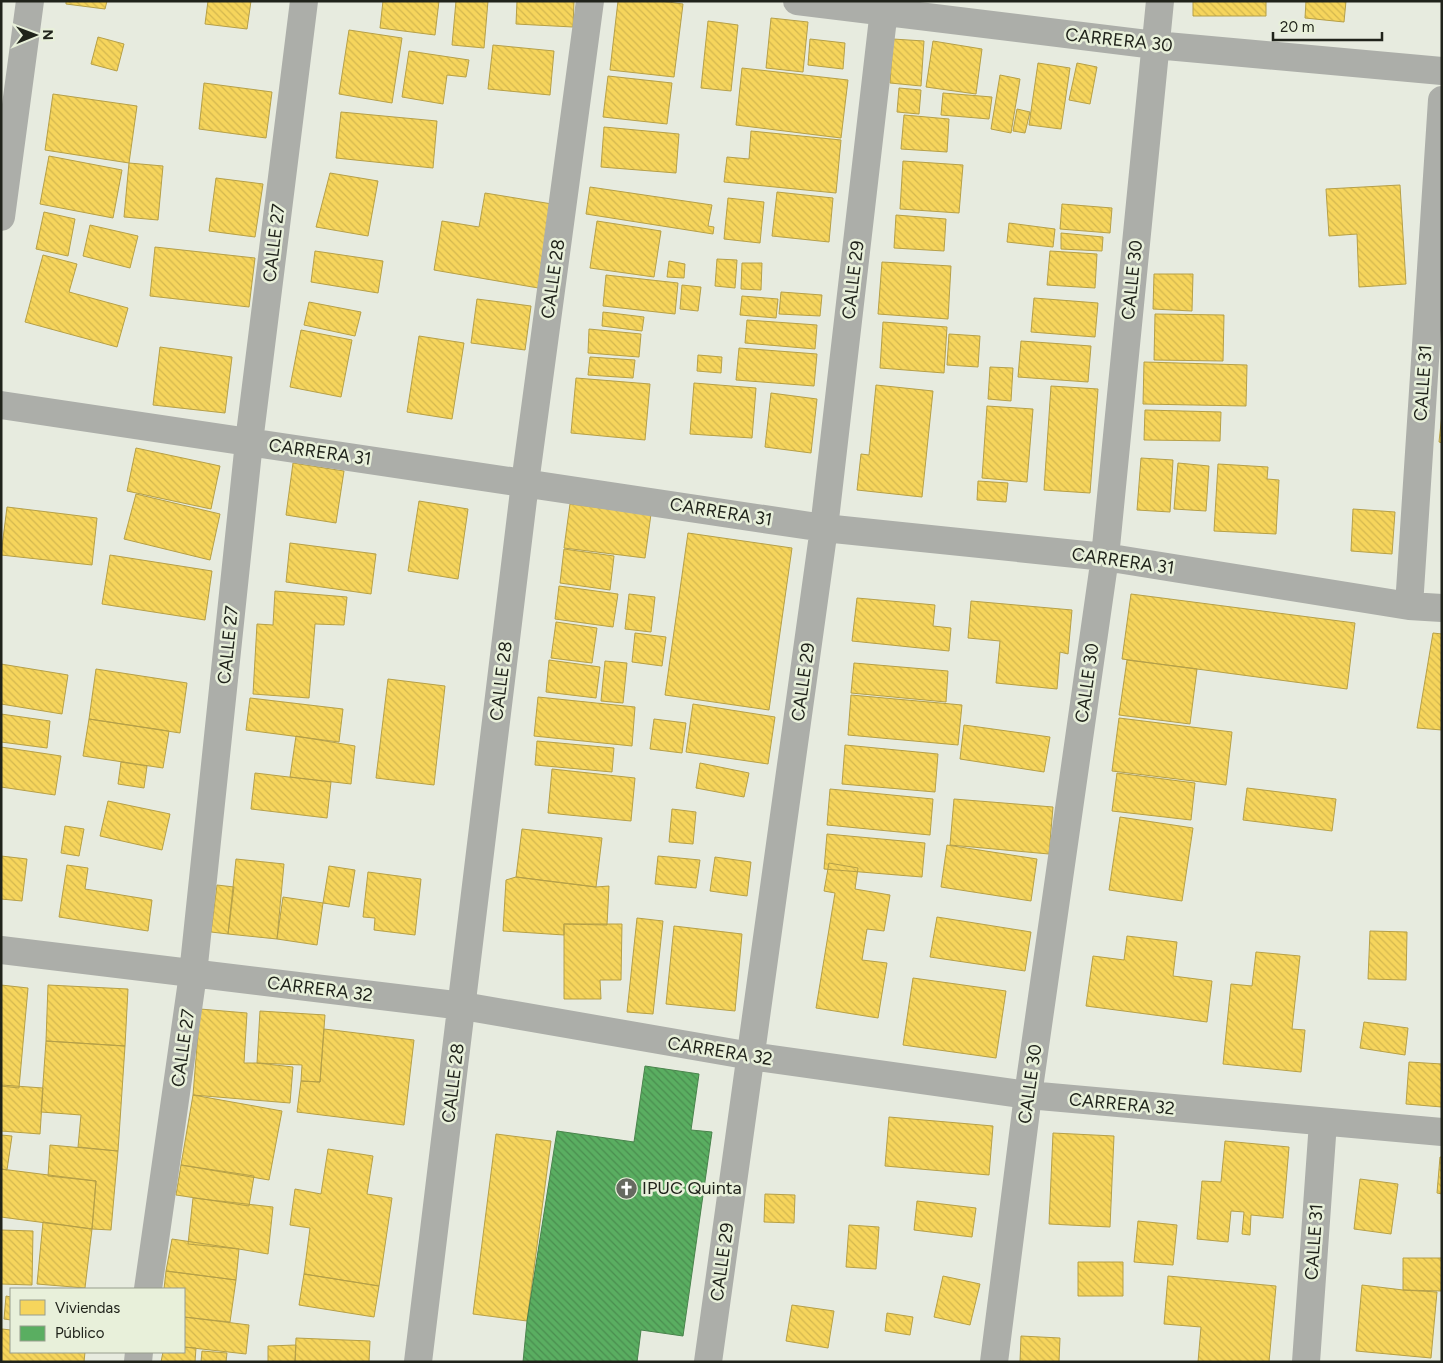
<svg xmlns="http://www.w3.org/2000/svg" width="1443" height="1363" font-family="Figtree,sans-serif">
<style>
.homes{fill:url(#homes-back-hatch);stroke:#b6a048}
.public{fill:url(#public-back-hatch);stroke:#49844c}
.lines{fill:none;stroke-linecap:round;stroke-linejoin:round}
.street{stroke:#acaea9;stroke-width:28}
.labels{text-anchor:middle;stroke-width:5;stroke-linejoin:round;paint-order:stroke}
.street-label{font-size:18px;fill:#20231b;stroke:#e8f0da}
.poi-label{font-size:18px;fill:#20231b;stroke:#e8f0da;text-anchor:start}
</style>
<defs>
<pattern id="homes-back-hatch" width="6" height="6" patternUnits="userSpaceOnUse" patternTransform="scale(1.25)"><rect width="6" height="6" fill="#f6d55c"/><path d="M-1 5l2 2M0 0l6 6M5-1l2 2" fill="none" stroke="#d3b74f"/></pattern>
<pattern id="public-back-hatch" width="6" height="6" patternUnits="userSpaceOnUse" patternTransform="scale(1.25)"><rect width="6" height="6" fill="#5aae61"/><path d="M-1 5l2 2M0 0l6 6M5-1l2 2" fill="none" stroke="#4a8d4f"/></pattern>
</defs>
<rect width="100%" height="100%" fill="#e7ebdf"/>
<path class="homes" d="M66,1H107L105,9L66,4Z
M208,1H251L247,29L205,24Z
M383,1H439L435,35L380,28Z
M456,1H488L484,48L452,45Z
M517,1H574L573,27L516,24Z
M618,1H660L683,4L674,77L610,70Z
M1193,1H1266V16H1193Z
M1306,1H1346L1344,22L1305,18Z
M771,18L808,22L803,72L766,68Z
M708,21L738,25L731,91L701,88Z
M349,30L402,38L392,103L339,94Z
M98,37L124,44L117,71L91,64Z
M810,39L845,43L843,69L808,65Z
M893,39L924,41L921,86L890,83Z
M933,41L982,49L976,94L926,87Z
M493,45L554,51L550,95L488,89Z
M409,51L469,60L466,77L447,75L443,104L402,97Z
M1038,63L1070,68L1061,129L1029,125Z
M1077,63L1097,67L1090,104L1069,100Z
M742,68L848,80L841,138L736,125Z
M1000,75L1020,79L1011,133L991,129Z
M608,76L672,83L667,124L603,117Z
M204,83L272,92L266,138L199,129Z
M899,88L921,90L919,114L897,112Z
M943,93L992,97L989,119L941,115Z
M53,94L137,106L129,163L45,150Z
M1017,109L1030,112L1025,133L1013,131Z
M341,112L437,121L433,168L336,158Z
M904,115L949,119L947,152L901,149Z
M604,127L679,134L676,173L601,167Z
M751,131L841,140L836,193L724,182L727,157L749,159Z
M49,156L122,170L113,218L40,204Z
M903,161L963,165L959,213L900,209Z
M129,163L163,166L158,220L124,217Z
M330,173L378,181L368,236L316,227Z
M216,178L263,184L255,237L209,231Z
M1400,185L1406,284L1359,287L1357,234L1329,236L1326,189Z
M590,187L712,205L708,226L714,227L713,234L586,214Z
M777,192L833,198L829,242L772,236Z
M485,193L558,205L544,289L434,270L442,221L479,227Z
M728,198L764,202L760,243L724,239Z
M1062,204L1112,208L1110,233L1060,229Z
M44,212L75,219L68,256L36,249Z
M896,215L946,219L944,251L894,248Z
M597,221L661,231L654,277L590,268Z
M1009,223L1055,229L1053,247L1007,242Z
M90,225L138,236L130,268L83,256Z
M1061,233L1103,237L1102,251L1061,249Z
M155,247L255,258L249,307L150,296Z
M315,251L383,261L378,293L311,282Z
M1050,251L1097,254L1095,288L1047,285Z
M43,255L77,264L69,292L128,308L117,347L25,322Z
M717,259L737,260L735,288L715,286Z
M669,261L685,264L684,278L667,277Z
M882,262L951,266L948,319L878,314Z
M742,263H762L761,290L741,289Z
M1154,274H1193L1192,311L1153,309Z
M606,275L678,283L675,314L603,306Z
M682,285L701,287L698,311L680,309Z
M781,292L822,295L820,316L779,314Z
M742,296L778,299L776,318L740,315Z
M1034,298L1098,303L1095,337L1031,332Z
M477,299L531,306L525,350L471,343Z
M309,302L361,312L355,336L304,325Z
M603,312L644,317L642,331L602,326Z
M1155,314L1224,315L1223,361L1154,360Z
M747,320L817,325L815,349L745,343Z
M883,322L947,327L944,373L880,368Z
M589,329L641,334L639,357L588,353Z
M301,330L352,340L341,397L290,387Z
M949,334L980,336L978,367L947,365Z
M419,336L464,343L452,419L407,412Z
M1021,341L1091,346L1088,382L1018,377Z
M160,347L232,357L225,413L153,405Z
M739,348L817,354L814,386L736,380Z
M698,355L722,357L721,373L697,371Z
M590,357L635,360L633,378L588,375Z
M1144,362L1247,365L1246,406L1143,404Z
M990,367L1013,368L1011,401L988,399Z
M576,378L650,384L645,440L571,433Z
M694,383L756,388L752,438L690,434Z
M876,385L933,391L922,497L857,490L861,454L869,455Z
M1051,386L1098,389L1090,493L1044,490Z
M771,393L817,399L811,453L765,447Z
M987,406L1033,409L1027,482L982,478Z
M1145,410L1221,412L1220,441L1144,440Z
M1442,414V443L1439,442Z
M136,448L220,466L211,509L127,491Z
M1141,458L1173,460L1170,512L1137,510Z
M293,463L344,471L336,523L286,515Z
M1178,463L1209,466L1206,511L1174,509Z
M1218,464L1268,467L1267,479L1279,480L1276,534L1214,531Z
M978,481L1008,483L1006,502L977,500Z
M136,494L220,514L210,560L124,539Z
M419,501L468,509L458,579L408,571Z
M570,504L651,514L645,558L564,548Z
M7,507L97,518L92,565L1,555Z
M1353,509L1395,512L1392,554L1351,551Z
M688,533L792,548L769,710L665,695Z
M290,543L376,554L371,594L286,582Z
M564,549L614,556L610,590L560,583Z
M110,555L212,571L205,620L102,604Z
M559,586L618,594L613,627L555,619Z
M275,591L347,597L344,625L315,624L309,698L253,694L257,624L273,625Z
M629,594L655,597L651,632L625,629Z
M1131,594L1355,623L1347,689L1122,659Z
M857,598L935,605L933,626L951,628L949,651L852,641Z
M971,601L1072,610L1068,654L1060,652L1057,689L996,683L1000,641L968,638Z
M556,622L597,628L592,663L551,658Z
M635,633L666,637L662,666L632,662Z
M1433,633L1442,634V730L1417,728Z
M549,660L600,667L596,698L546,692Z
M1127,660L1197,669L1190,724L1119,715Z
M605,661L627,663L623,703L601,701Z
M854,663L948,671L946,702L851,693Z
M1,664L68,675L62,714L1,704Z
M96,669L187,683L180,733L89,719Z
M388,679L445,686L434,785L376,778Z
M851,695L962,705L958,745L848,735Z
M538,697L635,707L632,746L534,736Z
M250,698L343,709L339,742L246,730Z
M693,704L775,717L768,764L686,752Z
M1,714L50,721L47,748L1,742Z
M1119,718L1232,732L1226,785L1112,771Z
M89,719L169,731L163,768L83,756Z
M654,719L686,723L682,753L650,749Z
M964,725L1050,737L1044,772L960,759Z
M296,736L355,746L351,784L290,777Z
M537,741L614,748L612,772L535,765Z
M845,745L938,754L935,792L842,784Z
M1,747L61,756L55,795L1,787Z
M121,762L147,766L144,788L118,784Z
M700,763L749,773L744,797L696,788Z
M552,769L635,778L631,821L548,813Z
M255,773L331,782L327,818L251,809Z
M1117,773L1195,783L1191,820L1112,811Z
M1247,788L1336,799L1332,831L1243,820Z
M830,789L933,799L930,835L827,825Z
M954,799L1053,807L1049,854L950,845Z
M108,801L170,814L162,850L100,836Z
M672,809L696,812L693,844L669,842Z
M1120,817L1193,828L1182,901L1109,890Z
M65,826L84,829L79,856L61,853Z
M522,829L602,838L596,887L516,877Z
M827,834L925,843L922,877L824,869Z
M947,845L1037,859L1031,901L941,887Z
M1,856L27,859L22,901L1,899Z
M658,856L700,860L696,888L655,884Z
M715,857L751,862L747,896L710,891Z
M236,859L284,864L277,939L228,934Z
M829,863L858,868L855,889L890,895L884,931L867,929L862,960L887,963L878,1018L816,1008L835,893L824,891Z
M67,865L88,868L85,889L152,900L148,931L59,917Z
M329,866L355,870L349,907L323,903Z
M368,872L421,879L415,935L374,930L375,918L363,917Z
M516,877L596,887L609,886L607,925L564,924V935L503,931L506,880Z
M217,885L234,887L228,934L211,932Z
M283,897L323,903L317,945L277,939Z
M937,917L1031,932L1025,971L930,957Z
M637,918L663,921L653,1014L627,1012Z
M564,924H622L621,980H600L601,999H564Z
M674,926L742,934L735,1011L666,1004Z
M1370,931L1407,932L1406,980L1368,979Z
M1127,936L1177,942L1173,976L1212,981L1207,1022L1086,1006L1093,956L1124,960Z
M1256,952L1300,956L1292,1029L1305,1030L1301,1072L1223,1064L1231,984L1252,986Z
M913,978L1006,991L996,1058L903,1045Z
M1,985L28,988L19,1088L1,1086Z
M48,985L128,989L125,1046L46,1041Z
M200,1009L247,1013L244,1063H257L293,1067L290,1103L193,1095Z
M260,1011L325,1015L320,1082L301,1081L302,1065L257,1063Z
M1364,1022L1408,1028L1405,1055L1360,1048Z
M324,1029L414,1040L404,1125L297,1112L301,1081L320,1082Z
M46,1041L125,1046L118,1151L78,1147L81,1115L41,1112Z
M1409,1062L1442,1064V1107L1406,1104Z
M1,1085L43,1088L40,1134L1,1131Z
M193,1095L282,1111L269,1180L181,1165Z
M889,1117L993,1126L989,1175L885,1166Z
M1053,1133L1114,1136L1110,1227L1049,1224Z
M496,1134L551,1141L527,1321L473,1314Z
M1,1135L12,1136L7,1170L1,1169Z
M1225,1141L1289,1147L1283,1218L1251,1215L1250,1235L1242,1234L1244,1212L1231,1211L1228,1242L1197,1239L1202,1181L1221,1182Z
M50,1145L118,1151L111,1230L92,1229L96,1181L48,1176Z
M328,1149L373,1156L367,1194L392,1198L379,1286L304,1274L310,1228L290,1225L295,1189L321,1194Z
M1440,1157H1442V1194L1437,1193Z
M181,1165L254,1176L249,1206L176,1195Z
M1,1169L96,1181L92,1229L1,1217Z
M1360,1179L1398,1184L1391,1234L1354,1229Z
M765,1194L795,1195L794,1223L764,1222Z
M193,1198L273,1207L268,1254L239,1249L188,1244Z
M917,1201L976,1208L972,1237L914,1230Z
M1138,1221L1177,1225L1173,1265L1134,1262Z
M43,1222L92,1229L85,1288L37,1284Z
M849,1225L879,1227L876,1269L846,1267Z
M1,1230L33,1231L32,1285L1,1284Z
M172,1239L239,1249L236,1280L166,1271Z
M1403,1258H1442V1291L1403,1290Z
M1078,1262H1123V1296H1078Z
M166,1271L236,1280L230,1322L184,1317V1289H164Z
M304,1274L379,1286L374,1317L299,1305Z
M943,1276L980,1284L970,1325L934,1317Z
M1168,1276L1276,1286L1269,1362H1198L1201,1327L1164,1324Z
M1362,1285L1403,1290L1437,1292L1431,1358L1356,1351Z
M6,1296L11,1297V1320L4,1319Z
M792,1305L834,1311L828,1348L786,1341Z
M887,1313L913,1317L910,1335L885,1331Z
M184,1317L249,1325L246,1354L184,1347Z
M2,1329L11,1330V1352H85L84,1362H1Z
M1021,1336L1060,1338L1059,1362H1020Z
M296,1338L370,1341L369,1362H295Z
M296,1345L295,1362H268V1346Z
M184,1347L196,1348L195,1362H161L163,1352H184Z
M202,1351L227,1353L226,1362H201Z"/>
<path class="public" d="M645,1066L699,1074L691,1130L712,1132L683,1336L641,1330L637,1362H523L527,1321L557,1131L634,1142Z"/>
<g class="lines">
<path class="street" d="M797,1L1155,45L1442,71
M1,217L30,1
M1,405L824,528L1105,557L1409,606L1442,608
M1409,606L1442,100
M1,950L463,1006L751,1056L1028,1095L1442,1132
M148,1289L193,974L249,442L304,1
M138,1362L139,1352
M418,1362L525,483L590,1
M708,1362L824,528L885,1
M994,1362L1028,1095L1105,557L1160,1
M1306,1362L1323,1122"/>
</g>
<defs>
<symbol id="church-disc" viewBox="-11 -11 22 22"><circle r="9.5" fill="#666960" stroke="#e8f0da"/><path d="M-1.2-6h2.4v3.5h3.3v2.4h-3.3V6h-2.4V-.1h-3.3v-2.4h3.3Z" fill="#fff"/></symbol>
</defs>
<g fill-rule="evenodd">
<use href="#church-disc" x="614" y="1176" width="25" height="25"/>
</g>
<g class="labels">
<g class="street-label">
<text transform="translate(1119 40) rotate(6)" y="6">CARRERA 30</text>
<text transform="translate(274 243) rotate(-83)" y="6">CALLE 27</text>
<text transform="translate(553 279) rotate(-82)" y="6">CALLE 28</text>
<text transform="translate(853 280) rotate(-83)" y="6">CALLE 29</text>
<text transform="translate(1132 280) rotate(-84)" y="6">CALLE 30</text>
<text transform="translate(1423 383) rotate(-86)" y="6">CALLE 31</text>
<text transform="translate(320 452) rotate(8)" y="6">CARRERA 31</text>
<text transform="translate(721 512) rotate(9)" y="6">CARRERA 31</text>
<text transform="translate(1123 561) rotate(8)" y="6">CARRERA 31</text>
<text transform="translate(228 645) rotate(-84)" y="6">CALLE 27</text>
<text transform="translate(501 681) rotate(-83)" y="6">CALLE 28</text>
<text transform="translate(803 682) rotate(-82)" y="6">CALLE 29</text>
<text transform="translate(1087 683) rotate(-82)" y="6">CALLE 30</text>
<text transform="translate(320 989) rotate(7)" y="6">CARRERA 32</text>
<text transform="translate(183 1048) rotate(-82)" y="6">CALLE 27</text>
<text transform="translate(720 1051) rotate(9)" y="6">CARRERA 32</text>
<text transform="translate(453 1083) rotate(-83)" y="6">CALLE 28</text>
<text transform="translate(1030 1084) rotate(-82)" y="6">CALLE 30</text>
<text transform="translate(1122 1104) rotate(5)" y="6">CARRERA 32</text>
<text transform="translate(1314 1242) rotate(-86)" y="6">CALLE 31</text>
<text transform="translate(722 1262) rotate(-82)" y="6">CALLE 29</text>
</g>
<g class="poi-label">
<text x="642" y="1194">IPUC Quinta</text>
</g>
</g>
<rect width="1443" height="1363" fill="none" stroke="#20231b" stroke-width="5"/>
<rect x="10" y="1288" width="175" height="65" fill="#e8f0da" stroke="#989e8e"/>
<rect x="20" y="1300" width="25" height="15" fill="#f6d55c" stroke="#989e8e"/>
<text x="55" y="1313" font-size="15" fill="#20231b">Viviendas</text>
<rect x="20" y="1326" width="25" height="15" fill="#5aae61" stroke="#989e8e"/>
<text x="55" y="1338" font-size="15" fill="#20231b">Público</text>
<g transform="translate(35 35) rotate(89)" stroke="#e8f0da" stroke-width="4" paint-order="stroke">
<path d="M0-4L9 19L0 12L-9 19Z" fill="#20231b"/>
<text y="-8" font-size="14" font-weight="bold" text-anchor="middle" fill="#20231b">N</text>
</g>
<path d="M1273 32v8h109v-8" fill="none" stroke="#20231b" stroke-width="2.5"/>
<text x="1280" y="32" font-size="15" fill="#20231b" stroke="#e8f0da" stroke-width="4" paint-order="stroke">20 m</text>
</svg>
